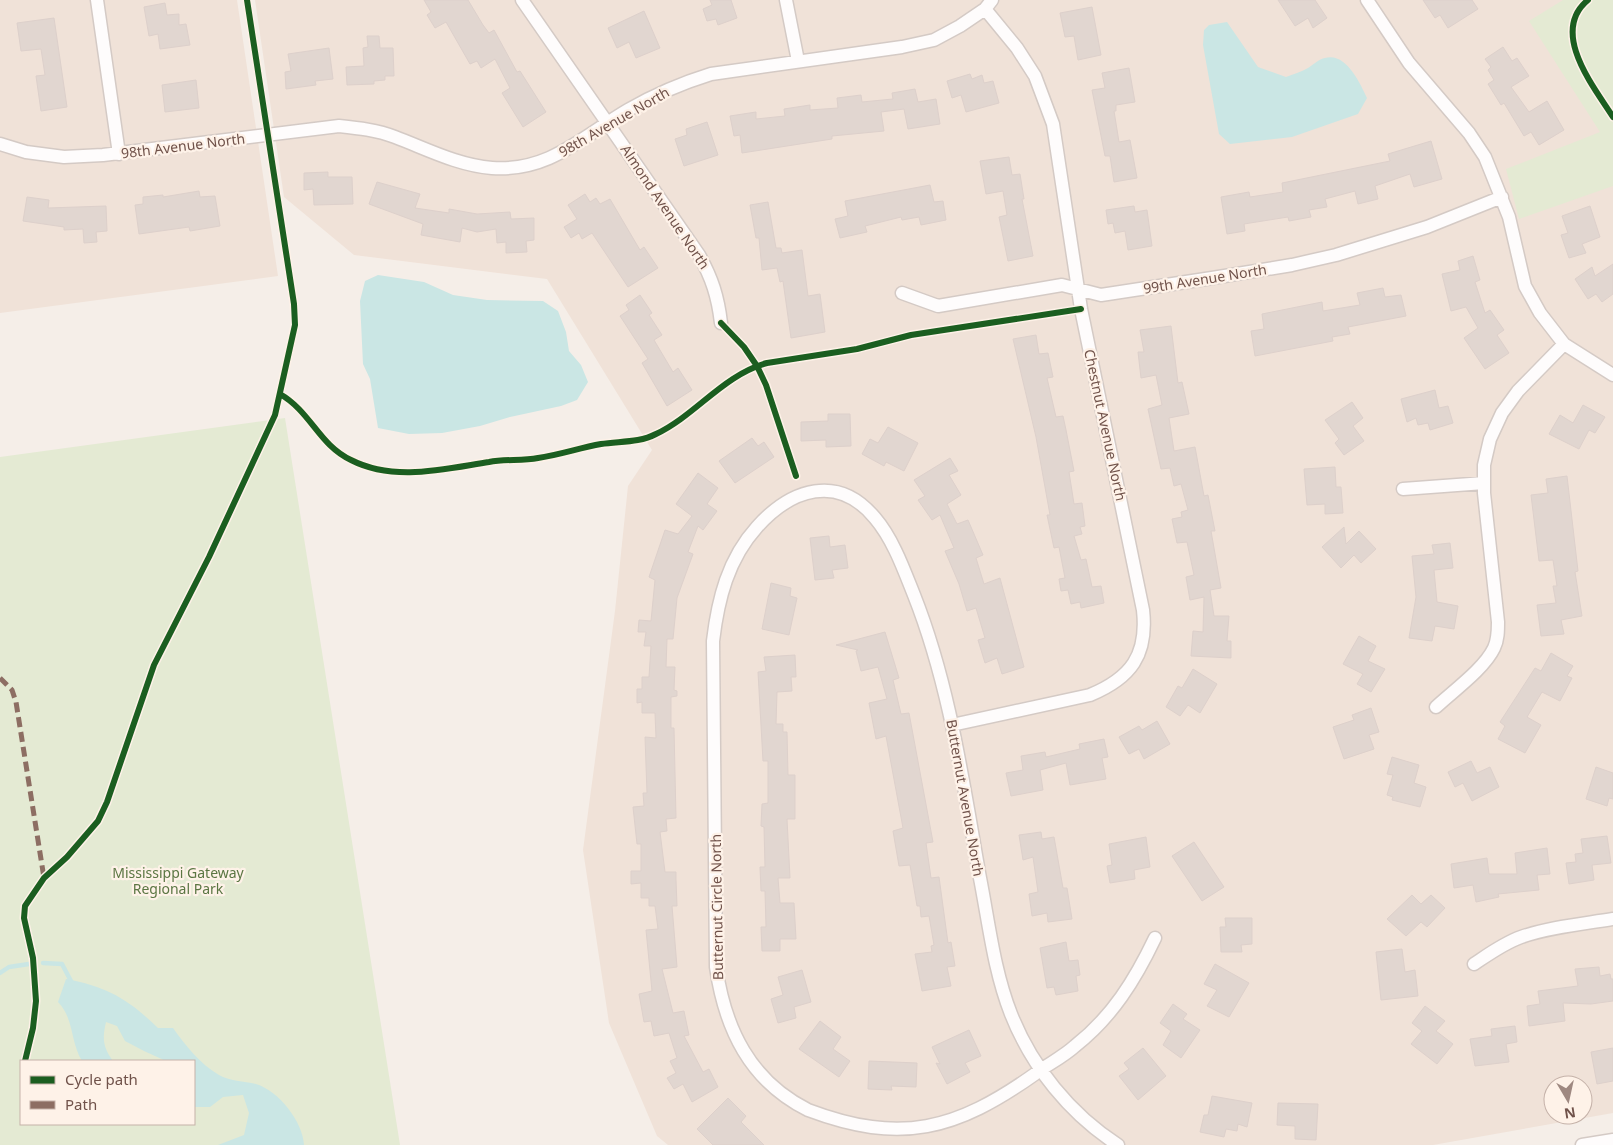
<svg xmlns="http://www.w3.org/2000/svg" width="1613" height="1145" font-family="'Noto Sans',sans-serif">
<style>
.residential{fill:#f0e2d8;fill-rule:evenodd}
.green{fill:#e4ead3;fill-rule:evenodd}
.water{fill:#cae6e4}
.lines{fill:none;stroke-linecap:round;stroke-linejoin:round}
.stream{stroke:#cae6e4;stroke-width:4.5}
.building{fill:#e1d6d0;stroke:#ddd0cb}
.street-casing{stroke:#d4cac5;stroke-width:15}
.street{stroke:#fefcfc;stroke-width:12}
.quiet{stroke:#8d6e63;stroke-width:5;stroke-dasharray:10 5;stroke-linecap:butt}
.cycleway-casing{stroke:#fef2e8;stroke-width:9}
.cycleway{stroke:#1b5e20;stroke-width:6}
.labels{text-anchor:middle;stroke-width:4.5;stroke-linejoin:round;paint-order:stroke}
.street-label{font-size:14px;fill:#70524a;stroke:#fef2e8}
.park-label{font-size:14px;fill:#5b7643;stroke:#fef2e8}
</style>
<rect width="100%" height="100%" fill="#f5eee8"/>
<path class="residential" d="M0,0H237L278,276L0,313Z
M255,0H1613V1113L1433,1145H668L657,1136L609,1023L583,850L615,611L628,486L652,450L547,279L354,255L284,197ZM1553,1085H1583V1115H1553Z"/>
<path class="green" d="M1563,0H1613V186L1519,219L1506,169L1600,132L1529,21Z
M285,418L400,1145H0V457ZM21,1061H194V1124H21Z"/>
<path class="water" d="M1227,22L1258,67L1286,77C1293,74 1301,72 1308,68C1313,65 1319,59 1325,58C1346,52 1360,83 1367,98L1358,114L1292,137L1230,144L1219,134L1203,45L1204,30L1209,25Z
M378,275L424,282L453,295L487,300L543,301L558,311L566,332L569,351L581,365L588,382L577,400L561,406L510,417L480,426L442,433L409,434L378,428L370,379L363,364L360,301L365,281Z
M66,979C108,987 128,999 158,1028H173C186,1046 199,1063 219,1075C229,1081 244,1081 256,1084C279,1091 303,1122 304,1145H218L244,1135L249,1113L243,1095L223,1097L210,1107H194V1061H166L144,1051L125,1041L117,1026L106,1022C102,1039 103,1047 113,1061H82C70,1041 74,1018 58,1002Z"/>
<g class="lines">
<path class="stream" d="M43,963L62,964L72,983
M0,973L9,967L29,964"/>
</g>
<path class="building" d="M424,0H468L483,25L489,33L494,30L517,72L520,71L546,112L523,127L502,93L510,88L495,59L481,68L477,61L470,64L446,22L435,28L427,15L431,12Z
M710,0H731L737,18L718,25L716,19L707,21L703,9L712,5Z
M1278,0H1315L1327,18L1313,28L1308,18L1295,26Z
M1423,0H1472L1478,9L1448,28L1440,15L1435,18Z
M165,3L167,15L179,14V25L186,24L190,45L160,49L158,34L149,36L144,7Z
M1092,7L1101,55L1078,60L1074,36L1065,37L1060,13Z
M644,11L660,48L636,58L629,42L617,48L608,28Z
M54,18L67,107L41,111L36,76L45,75L41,49L21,51L17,23Z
M367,36H379L380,48H393L394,76H385V80L374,81V84L347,85L346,67L364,66L363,48L368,47Z
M1503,47L1512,61L1517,58L1529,76L1511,87L1529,112L1547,101L1564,130L1539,145L1531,132L1524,136L1504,103L1501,105L1488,84L1494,80L1488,70L1491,67L1485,59Z
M329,48L333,79L315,81L316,85L286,89L285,72L291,71L288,54Z
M1129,68L1135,102L1116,105V111H1114L1119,142L1130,140L1137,178L1114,182L1110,156H1105L1092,90L1105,88L1102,73Z
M970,74L972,79L982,75L984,83L993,81L999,103L966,112L961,95L952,98L947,81Z
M196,80L199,108L165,112L162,85Z
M915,89L918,102L936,99L940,124L908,129L904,109L881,112L884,131L832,136V139L742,153L740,135L734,136L730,116L756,112V119L785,116L784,109L810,105V110L838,108L837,98L861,95L862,102L893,99L892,93Z
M707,122L718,155L684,166L675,139L687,135L686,129Z
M1431,141L1442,179L1414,187L1410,174L1375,186L1378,199L1358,204L1355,191L1325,199L1327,207L1309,210L1311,217L1289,221L1288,217L1244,224L1245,231L1227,234L1221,197L1249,192L1250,197L1283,192L1282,183L1390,161L1388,154Z
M1009,157L1012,175L1020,174L1024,199H1022L1033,256L1008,261L999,217L1007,215L1003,191L986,194L980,161Z
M328,172V177H352L353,204L314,205L313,189L304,190V173Z
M377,182L420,194L415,208L449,213V209L477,214L510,212L511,219L534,218V240L526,241L527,252L506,253V242L497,243L496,229L477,232L462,228L460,242L421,235L423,224L369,204Z
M930,185L934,202L943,201L946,220L921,225L919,217L902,220L901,217L865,226L867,232L840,238L835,219L848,216L845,201Z
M199,191L200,197L215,196L220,226L190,231L189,227L139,234L135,205L143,204V197L163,195V197Z
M585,194L590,202L596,198L600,204L610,199L640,250L644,247L658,268L628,287L592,233L582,239L579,233L571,238L564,227L577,219L568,205Z
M27,197L49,200L48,208L106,206L107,231L96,232L97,242L84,243L83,229L64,230V227L23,221Z
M768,202L776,248H781L782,253L802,250L808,296L820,294L825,332L791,338L783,281L780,282L777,268L762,270L759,238H756L750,205Z
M1134,206L1135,212L1147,210L1152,246L1128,250L1125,231L1115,233L1113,223L1108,224L1106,210Z
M1590,206L1600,237L1582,244L1586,253L1569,258L1561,235L1568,233L1562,216Z
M1473,256L1480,280L1475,282L1485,313L1490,310L1504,330L1497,335L1509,353L1485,369L1464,338L1478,328L1466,307L1451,311L1442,274L1460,270L1458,261Z
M1613,264V294L1602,302L1596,294L1588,299L1575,279L1592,267L1595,276Z
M1383,288L1385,297L1401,295L1406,316L1348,327L1350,334L1332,337L1333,341L1255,356L1251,331L1264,329L1262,314L1322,302L1323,311L1360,305L1357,293Z
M640,295L652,313L649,315L662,335L654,340L673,372L678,368L692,390L667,406L642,363L648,359L620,316L629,310L626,305Z
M1171,326L1178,383L1182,382L1189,414L1169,418L1174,451L1195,447L1204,496L1208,495L1215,531H1211L1221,588L1210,590L1214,616H1229L1227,641H1231V658L1191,656L1193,631L1203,632L1204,597L1190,600L1186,577L1194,575L1187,542L1177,543L1172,519L1182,517L1181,512L1188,510L1181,484L1174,486L1170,468L1161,469L1148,409L1162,405L1156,375L1141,378L1138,352H1144L1140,330Z
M1036,335L1039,354L1048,353L1053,377L1047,378L1056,417L1063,416L1066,430L1074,471L1069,472L1074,504L1082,503L1085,526L1080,527L1082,534L1074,536L1081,560L1086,559L1092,587L1101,586L1104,603L1081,608L1080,602L1071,604L1068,590L1061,591L1059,579L1065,578L1059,547L1054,548L1047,515H1050L1036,437L1013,339Z
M1435,390L1439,408L1448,406L1453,423L1430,430L1428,423L1418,425L1416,418L1407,422L1401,399Z
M1352,402L1363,418L1353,426L1364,441L1344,455L1335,443L1339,439L1325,420Z
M1583,405L1605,417L1595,433L1589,430L1579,449L1549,434L1560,415L1573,423Z
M828,414H850L851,446L826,447V440L801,441V422L828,421Z
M888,427L918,443L904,471L886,462L884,466L862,454L870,439L878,443Z
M752,438L758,446L764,442L774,457L735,483L719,461Z
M950,458L958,471L949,475L961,495L947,504L957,524L968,520L983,555L976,558L984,584L1000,578L1024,667L1002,674L997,658L985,663L978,640L985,638L976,608L967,611L959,584L945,551L954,548L940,515L932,520L918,500L925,496L914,480Z
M1335,467L1336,487H1341L1343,513L1325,514V504L1307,505L1304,469Z
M698,473L718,488L707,504L717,511L703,530L698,526L688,552L693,554L677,598L673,639H667L666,667H675L674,690L677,691V696L671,697V728H674L676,818L666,819L667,831L660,832L665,872H676V880L677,906H672L677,967L662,969L673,1013L684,1011L689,1035L684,1036L703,1072L709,1069L718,1087L692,1102L683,1084L674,1089L667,1078L676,1073L670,1061L677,1058L669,1033L654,1036L651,1021L644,1022L639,994L652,991L646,930L658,929L655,906H649V898H641V883L631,884V871H641V844H637L633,807L644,806L643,793H647L645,737L656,738L655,713H642V702L637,703V689H642V677H649L651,646H644L646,632H638L639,620L651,621L655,580L649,577L665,530L678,534L692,516L676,504Z
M1567,476L1578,571L1575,572L1582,616L1561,620L1564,634L1541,636L1537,605L1556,603L1553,586H1557L1553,560L1539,561L1531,495L1548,493L1546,479Z
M1344,527L1346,544L1359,531L1376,549L1361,563L1354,555L1341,568L1322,547Z
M829,536L830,547L845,545L848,568L832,570L834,578L815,580L810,538Z
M1450,543L1453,568L1434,570L1437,602L1458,606L1454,629L1435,626L1432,641L1409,638L1416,597L1412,556L1434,554L1432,545Z
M771,583L791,588L790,596L797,598L789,635L762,629Z
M885,632L899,678L893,680L901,714L909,713L933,842L926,843L931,878L939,877L948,943L951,942L955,966L947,967L951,986L922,991L915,954L932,952L931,946L934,945L929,916L921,917L920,906H917L910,865L899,866L893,831L903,828L886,736L876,739L869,703L887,699L878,667L861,671L856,651L858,650L836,645Z
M1359,636L1376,646L1368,661L1385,669L1371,692L1357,684L1363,674L1343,664Z
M1551,653L1573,666L1567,676L1572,678L1560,701L1542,692L1527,717L1541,725L1525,753L1498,739L1505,726L1500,722L1535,668L1541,671Z
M795,655L796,677H791L792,691L777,692L776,724H783V732H787L788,775H795V819H787L790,878H778L780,903H794L796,939H780V951H762L761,927H766L765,891H761L760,867H765L764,827L761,826L762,804L768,803V761H763L758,672L766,671L764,657Z
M1193,669L1217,684L1200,713L1188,705L1180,716L1166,707L1178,686L1182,688Z
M1371,708L1379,732L1369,735L1374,749L1344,759L1333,727L1354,720L1352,715Z
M1157,721L1170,744L1144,759L1139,749L1129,754L1119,737L1139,726L1142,730Z
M1104,739L1108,757L1102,758L1106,779L1070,785L1066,763L1040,770L1043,790L1011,796L1006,773L1023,770L1021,756L1045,752L1046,757L1080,749L1079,744Z
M1392,757L1419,765L1414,783L1426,787L1420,807L1392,800L1393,797L1387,795L1393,775L1387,774Z
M1471,761L1477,773L1490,767L1499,787L1472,801L1463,783L1455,787L1448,772Z
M1596,767L1613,773V799L1609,798L1607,806L1586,799Z
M1041,832L1042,839L1054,837L1063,888H1067L1072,919L1048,922L1047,913L1032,916L1029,894L1038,892L1033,857L1023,860L1019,835Z
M1607,836L1611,863L1592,865L1594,880L1569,884L1566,863L1576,862L1575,854L1583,853L1581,839Z
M1146,837L1150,867L1134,870L1135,879L1110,883L1107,866L1112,865L1109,844Z
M1194,842L1224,887L1202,901L1172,856Z
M1547,848L1550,874L1537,875L1539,890L1498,894L1499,897L1476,902L1473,885L1454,888L1451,864L1487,858L1489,874H1517L1515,853Z
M1412,895L1421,904L1431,895L1445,908L1427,927L1421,922L1406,936L1387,919Z
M1225,918H1252V944L1241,945L1242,952H1221L1220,927H1226Z
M1066,942L1069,961L1078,960L1080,975L1076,976L1078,991L1056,995L1054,987L1047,988L1040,948Z
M1402,949L1405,972L1415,970L1418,996L1381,1000L1376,952Z
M1215,964L1249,983L1229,1017L1207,1006L1217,990L1204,984Z
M1599,967L1600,976L1610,974L1611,979H1613V1001L1591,1004L1563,1003L1565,1021L1529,1026L1527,1006L1540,1004L1538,991L1578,986L1575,969Z
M802,970L811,1002L794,1007L796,1018L778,1023L771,999L783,995L778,977Z
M1173,1004L1187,1014L1183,1019L1200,1030L1181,1058L1163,1045L1171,1031L1160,1023Z
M1425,1006L1445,1021L1436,1031L1453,1044L1437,1064L1411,1044L1422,1031L1412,1023Z
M820,1021L841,1037L833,1049L850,1061L839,1077L799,1049Z
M1515,1026L1517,1042L1506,1044L1509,1062L1475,1066L1470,1039L1492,1036L1491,1029Z
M969,1030L981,1056L965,1063L970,1072L947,1084L936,1063L940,1064L932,1047Z
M1143,1048L1166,1076L1138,1100L1119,1076L1129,1069L1124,1063Z
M1613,1048V1081L1597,1084L1591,1052Z
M869,1061L917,1063L916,1087L891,1086L892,1090L868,1089Z
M1212,1096L1252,1103L1247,1127L1238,1124L1237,1131L1226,1129L1224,1137L1200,1132L1204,1115H1208Z
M728,1098L746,1116L741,1122L764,1145H713L697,1129Z
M1278,1103L1318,1104L1316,1140L1295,1139V1126L1277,1125Z"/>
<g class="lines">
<defs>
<path id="street" d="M97,0L119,154
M522,0L699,255C712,278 718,297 721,323
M786,0L798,61
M1367,0L1409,63L1469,133L1485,157L1509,217L1525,286L1540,313L1564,344L1613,375
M0,144L26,152L64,157L103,155L339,126C358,128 377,130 395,137C427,149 457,165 492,168C549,172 582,137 628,110C654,95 682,83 711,74L902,47L934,40L960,26L985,9L992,0
M902,293L938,306L1062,285L1101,295L1212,278L1292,265L1336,255L1427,227L1502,197
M1403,489L1484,483
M1436,707C1453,691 1484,669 1494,648C1498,640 1498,631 1498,622L1484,493V465L1490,439L1502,413L1518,391L1564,344
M952,725L1090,695C1131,678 1148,655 1143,610L1081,309L1053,124L1035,76L1017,48L985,9
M1474,964C1489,954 1504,943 1521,937C1550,927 1583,924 1613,919
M1118,1145C1070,1114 1032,1067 1011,1014C994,971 989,924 980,878C963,783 950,686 914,595C904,570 893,539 875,518C838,473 791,489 757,527C728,559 718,599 713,641L716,967C725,1029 750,1081 808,1110C901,1145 956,1130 1035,1074C1048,1064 1063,1057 1075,1046C1112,1017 1135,980 1155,938
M1582,1145L1613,1140"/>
</defs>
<use href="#street" class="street-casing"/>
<use href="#street" class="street"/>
<path class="quiet" d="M0,678L12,690L16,702L44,878"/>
<defs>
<path id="cycleway" d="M1588,0C1549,32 1594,87 1613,117
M721,323L744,347L757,366L766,385L796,476
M280,394C311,412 319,445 351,460C394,482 444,469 489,462C505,459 522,461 538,458C559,455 579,448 601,444C619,441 639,443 656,434C696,415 723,375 767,363L857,349L911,335L1081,309
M25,1061L33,1028L36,1001L33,958L24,918L25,906L44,878L67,857L98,821L107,802L154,665L209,557L275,415L295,325L294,304L247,0"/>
</defs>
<use href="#cycleway" class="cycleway-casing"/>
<use href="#cycleway" class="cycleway"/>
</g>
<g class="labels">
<g class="street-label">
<text transform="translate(614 122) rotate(-30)" y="5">98th Avenue North</text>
<text transform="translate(183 146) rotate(-7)" y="5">98th Avenue North</text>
<text transform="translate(665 207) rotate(56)" y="5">Almond Avenue North</text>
<text transform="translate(1205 279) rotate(-9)" y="5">99th Avenue North</text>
<text transform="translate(1105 425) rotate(78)" y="5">Chestnut Avenue North</text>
<text transform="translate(965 798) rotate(80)" y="5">Butternut Avenue North</text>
<text transform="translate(717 907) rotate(-91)" y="5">Butternut Circle North</text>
</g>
<g class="park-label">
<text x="178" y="878">Mississippi Gateway<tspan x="178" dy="16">Regional Park</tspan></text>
</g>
</g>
<rect x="20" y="1060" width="175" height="65" fill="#fef2e8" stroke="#c5b2a9"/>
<rect x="30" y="1076" width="25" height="8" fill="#1b5e20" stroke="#c5b2a9"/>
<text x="65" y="1085" font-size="15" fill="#70524a">Cycle path</text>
<rect x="30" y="1101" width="25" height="8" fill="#8d6e63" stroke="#c5b2a9"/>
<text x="65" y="1110" font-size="15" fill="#70524a">Path</text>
<g transform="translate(1568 1100) rotate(171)"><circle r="24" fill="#fef2e8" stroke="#c5b2a9"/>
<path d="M0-4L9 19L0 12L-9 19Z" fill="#9f8981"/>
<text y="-8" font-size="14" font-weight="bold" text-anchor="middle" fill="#70524a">N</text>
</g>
</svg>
